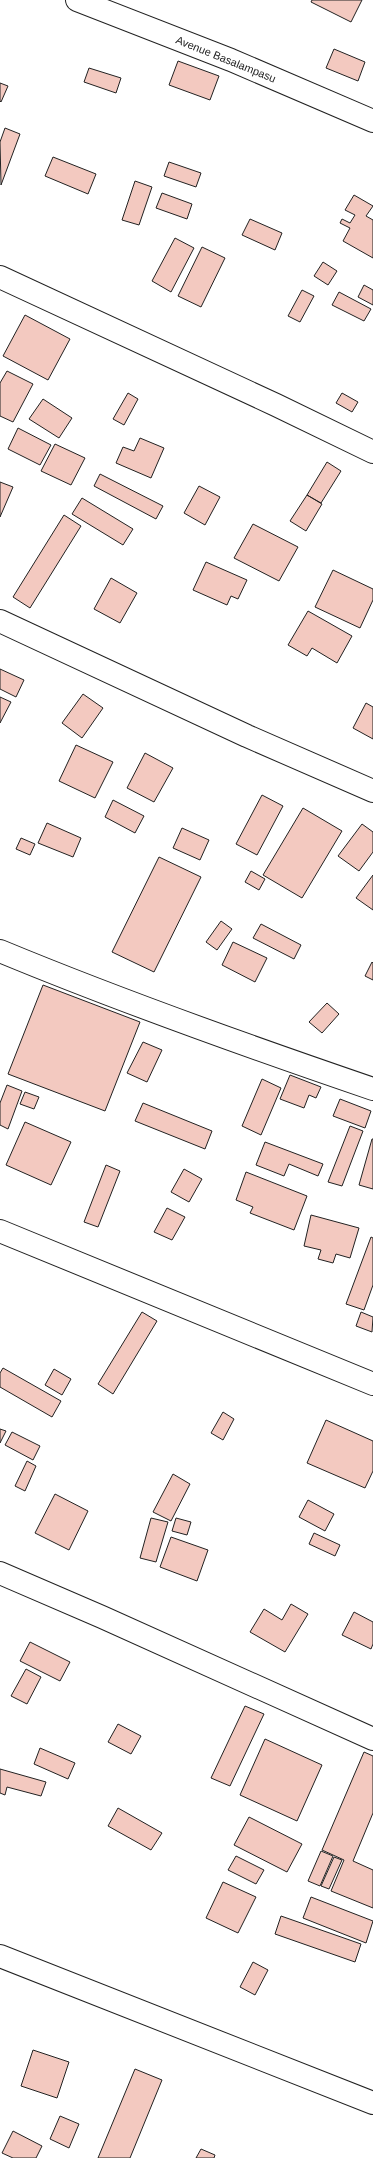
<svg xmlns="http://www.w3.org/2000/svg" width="373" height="2158" font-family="Arial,sans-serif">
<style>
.building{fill:#f3c9c0;stroke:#222}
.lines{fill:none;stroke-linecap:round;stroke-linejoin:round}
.street-casing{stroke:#222;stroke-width:24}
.street{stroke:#fff;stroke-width:22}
.labels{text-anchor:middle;stroke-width:3;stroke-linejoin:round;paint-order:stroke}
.street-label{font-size:11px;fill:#222;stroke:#fff}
</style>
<rect width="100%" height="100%" fill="#fff"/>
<path class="building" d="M312,0H362L351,22L311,2Z
M334,49L365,62L358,81L326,68Z
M178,61L219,76L210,100L169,85Z
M89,68L121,78L116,93L84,82Z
M0,83L8,86L1,102L0,101Z
M5,128L20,134L1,185L0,142Z
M53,157L96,174L88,194L45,176Z
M169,162L201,173L196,187L164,176Z
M135,181L152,187L139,225L122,220Z
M162,193L192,204L187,219L156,208Z
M354,195L373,206L366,216L373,220V258L343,241L350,228L340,223L342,219L350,223L355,215L345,210Z
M250,219L282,233L275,250L242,235Z
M175,238L194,248L171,292L152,281Z
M202,247L225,258L201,307L178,296Z
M323,262L337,271L328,285L314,276Z
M364,285L373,290V305L358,297Z
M302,290L314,296L300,322L288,316Z
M339,292L371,309L364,321L332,305Z
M25,315L70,339L48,380L3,356Z
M7,371L33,384L13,422L0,416V383Z
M128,393L138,399L124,425L113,419Z
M342,393L358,402L352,412L336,403Z
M43,399L72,418L59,438L29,419Z
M18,428L51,445L40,465L8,449Z
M140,438L164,448L151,478L116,463L123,447L134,451Z
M55,444L85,458L71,485L41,471Z
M327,462L341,471L321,503L307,495Z
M100,474L163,506L156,519L94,486Z
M0,482L13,487L0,517Z
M199,486L220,497L205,525L184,513Z
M307,495L322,504L306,531L290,521Z
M82,498L133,529L123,545L72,514Z
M64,515L81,526L30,608L13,597Z
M253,524L298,547L279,581L234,558Z
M206,562L247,580L238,599L231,596L227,605L193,590Z
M333,570L373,589V600L360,628L315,607Z
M111,578L137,593L120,623L94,609Z
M308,611L352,636L337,663L312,648L307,656L288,645Z
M0,669L24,680L16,697L0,689Z
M83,694L103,708L82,738L62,723Z
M0,697L11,702L0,723Z
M366,703L373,707V739L353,728Z
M76,745L113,762L95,798L59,781Z
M145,753L173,768L154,802L127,788Z
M262,795L283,806L257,855L236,844Z
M113,800L144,816L135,833L105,817Z
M303,808L342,831L302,898L263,875Z
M47,823L81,838L73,857L38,843Z
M362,824L373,832V852L359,871L338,856Z
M182,828L209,840L200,860L173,848Z
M21,838L35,844L30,855L16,849Z
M159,857L201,877L154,972L112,952Z
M251,871L265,879L259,890L245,882Z
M373,875V910L356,898Z
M221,921L232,929L217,950L206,942Z
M261,924L301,945L294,959L253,938Z
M233,942L267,958L255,982L222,965Z
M372,962L373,963V980L365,976Z
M43,985L140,1022L105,1111L8,1074Z
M327,1003L339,1014L322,1033L309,1022Z
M143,1042L162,1050L147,1082L127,1073Z
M290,1075L321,1087L316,1098L309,1095L304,1108L280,1099Z
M262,1079L281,1088L261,1135L242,1126Z
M7,1085L22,1091L8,1129L0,1125V1103Z
M25,1092L39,1097L34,1109L20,1104Z
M340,1099L371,1111L365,1128L333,1116Z
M143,1103L212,1131L205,1149L135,1121Z
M25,1122L71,1142L51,1185L6,1165Z
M350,1126L363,1131L342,1186L328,1182Z
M372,1139H373V1189L359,1185Z
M265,1142L323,1164L318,1176L289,1164L284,1176L256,1165Z
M106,1165L120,1171L98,1227L84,1222Z
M184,1169L202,1179L189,1202L171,1192Z
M246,1172L307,1196L294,1230L250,1213L253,1207L236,1200Z
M167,1208L185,1217L172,1240L154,1232Z
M311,1215L359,1228L350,1258L336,1254L333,1263L318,1259L321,1250L304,1246Z
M371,1237L373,1238V1285L364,1310L346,1304Z
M142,1312L157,1321L113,1394L98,1384Z
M361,1312L373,1317L372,1332L356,1326Z
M3,1368L61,1401L52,1417L0,1387V1373Z
M54,1369L71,1379L62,1395L45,1385Z
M223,1412L234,1419L223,1440L211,1433Z
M326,1420L373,1441V1471L365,1488L307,1463Z
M0,1429L6,1431L0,1443Z
M12,1432L40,1446L33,1460L5,1445Z
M27,1461L36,1466L25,1491L15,1486Z
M173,1474L190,1484L171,1521L153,1512Z
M55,1494L88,1511L69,1550L35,1533Z
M308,1500L334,1514L325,1531L299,1517Z
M151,1518L168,1522L156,1562L140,1558Z
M176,1518L191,1522L187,1535L172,1531Z
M314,1533L340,1545L335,1556L309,1544Z
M171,1537L208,1550L197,1581L160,1567Z
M291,1604L308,1614L285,1652L250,1632L264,1609L282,1620Z
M354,1612L373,1622V1644L371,1649L342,1635Z
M30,1642L70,1662L60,1681L20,1661Z
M26,1669L41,1677L27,1704L11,1696Z
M245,1706L264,1714L230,1786L211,1778Z
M118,1724L141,1736L131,1754L108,1742Z
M265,1739L322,1765L297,1821L240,1795Z
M40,1748L75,1763L68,1779L34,1764Z
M364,1752L373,1756V1813L353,1861L373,1870V1908L331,1891L344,1860L322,1850Z
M0,1769L46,1782L41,1796L7,1787L5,1795L0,1793Z
M118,1808L162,1833L151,1850L108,1826Z
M249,1817L302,1844L287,1872L234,1845Z
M321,1851L333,1856L320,1886L308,1881Z
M236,1856L264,1870L256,1884L228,1870Z
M334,1857L342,1860L329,1889L321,1886Z
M223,1882L256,1897L238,1933L206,1918Z
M311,1897L373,1921L366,1943L303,1918Z
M281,1916L361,1944L355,1962L275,1934Z
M253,1962L268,1970L255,1995L240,1987Z
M33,2050L69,2062L57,2098L21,2086Z
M135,2069L162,2080L130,2158H98Z
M60,2116L79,2124L69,2148L50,2139Z
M13,2131L42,2146L36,2158H13L2,2153Z
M201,2149L215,2155L214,2158H196Z"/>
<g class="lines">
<defs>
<path id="street" d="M77,0L231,60L373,121
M0,277L276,405L373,452
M0,621L247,736L373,791
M0,951C123,1002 247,1046 373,1089
M0,1231L373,1384
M0,1573L102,1617L373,1739
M0,1956L373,2103"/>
</defs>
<use href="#street" class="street-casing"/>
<use href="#street" class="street"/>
</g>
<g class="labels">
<g class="street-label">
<text transform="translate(226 59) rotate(22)" y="4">Avenue Basalampasu</text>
</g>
</g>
</svg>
